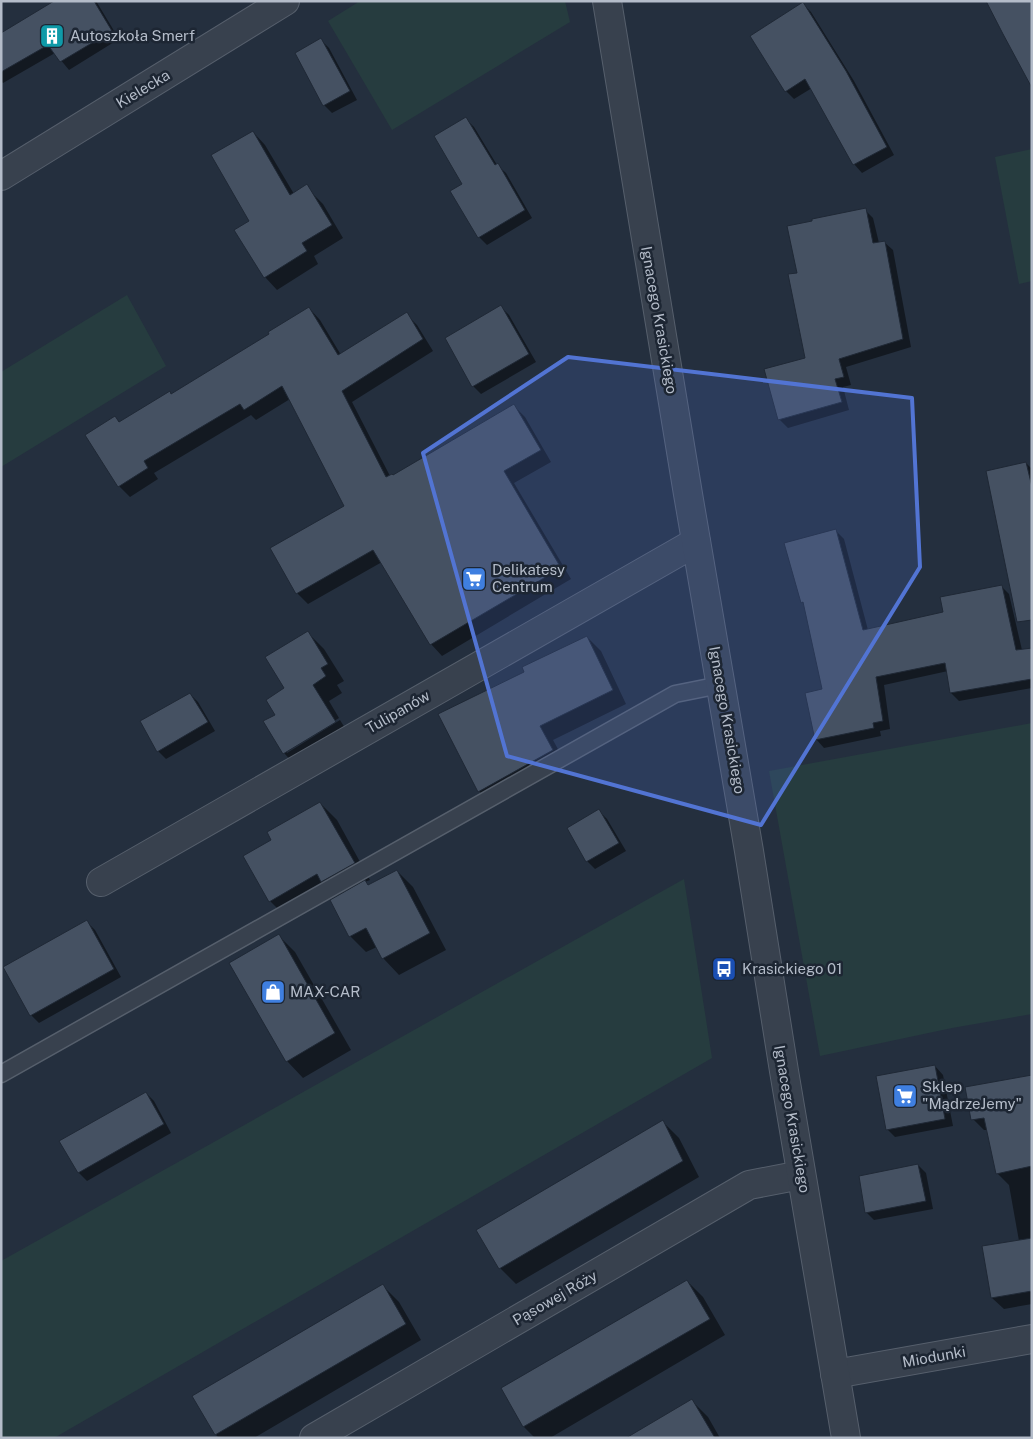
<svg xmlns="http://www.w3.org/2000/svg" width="1033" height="1439" font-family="'Public Sans',sans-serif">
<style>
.green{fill:#263c3f}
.shadow{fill:#0007}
.building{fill:#455162;stroke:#1f2835}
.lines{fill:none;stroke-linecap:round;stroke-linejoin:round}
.service-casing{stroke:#565f6c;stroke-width:19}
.minor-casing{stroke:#565f6c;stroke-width:30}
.tertiary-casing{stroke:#565f6c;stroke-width:30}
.service{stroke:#38414e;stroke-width:16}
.minor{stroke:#38414e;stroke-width:28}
.tertiary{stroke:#38414e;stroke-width:28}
.marked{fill:#5274d3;fill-opacity:0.2;stroke:#5274d3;stroke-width:4;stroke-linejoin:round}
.labels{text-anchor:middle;stroke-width:5;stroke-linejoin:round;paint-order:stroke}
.poi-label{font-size:15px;fill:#b4bcc9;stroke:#1d2633;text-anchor:start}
.street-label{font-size:15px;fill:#b4bcc9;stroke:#1d2633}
</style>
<rect width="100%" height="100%" fill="#242f3e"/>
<path class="green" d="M360,1H565L570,22L392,130L328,21Z
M1032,149V281L1019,284L995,157Z
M127,295L166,366L1,467V372Z
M1032,723V1014L952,1028L820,1056L769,771Z
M684,879L712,1058L54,1438H1V1261Z"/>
<path class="shadow" d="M56,1H96L119,39L69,70L55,53L3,83L1,81V34Z
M803,4L811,12L854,81L894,155L862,173L854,164L812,88L794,99L786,91Z
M321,40L329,48L357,100L332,113L324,105Z
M466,119L474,127L497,165L506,173L532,218L487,245L479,237L464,185Z
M253,132L265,145L294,194L310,191L323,204L343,238L314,256L318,264L277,290L265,277L251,221Z
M865,210L873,218L879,243L884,242L893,250L911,347L846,367L851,385L843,387L849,410L788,428L779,419L806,359L799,274Z
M501,307L509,315L536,362L481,394L473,386Z
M309,308L320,320L341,355L406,314L417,325L433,351L352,402L390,476H393L514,406L525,417L551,462L514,483L571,579L442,656L431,644L382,562L308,604L297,593L345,506L290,399L256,420L251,415L154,473L158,479L130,497L119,486L115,418L120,422L172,395L270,334Z
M1026,463L1032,469V588Z
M836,531L844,539L868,630L944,613L1001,586L1009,594L1022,650L1032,649V688L959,701L951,693L948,671L884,685L890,729L880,731L881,736L824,748L816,739L823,690L805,605L802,602Z
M308,633L324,649L344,681L337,685L342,693L329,701L339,718L287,750V753L340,720L351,738L300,770L284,753L286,689Z
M587,637L601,651L626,704L553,740L566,764L492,805L479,791L525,672Z
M190,694L198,702L215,731L166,759L158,751Z
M320,803L337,820L370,880L365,882L369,886L397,871L413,887L446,950L399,975L383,958L377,947L366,952L350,936L338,897L332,891L286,917L270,901L273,841Z
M599,811L607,819L626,851L595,869L587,861Z
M87,922L95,930L121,977L39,1023L31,1015Z
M279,936L295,952L351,1050L303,1078L287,1061Z
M935,1066L943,1075L953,1126L895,1137L887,1129Z
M1032,1076V1304L1004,1309L992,1298L984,1247L1019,1241L1009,1185L997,1173L988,1130H984L973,1119Z
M146,1093L154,1101L171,1133L87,1181L79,1173L61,1141Z
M663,1122L679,1138L699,1177L516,1284L500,1268Z
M918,1165L926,1173L933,1209L874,1220L866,1212Z
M687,1281L703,1297L725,1335L550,1438H535L524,1427L502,1389Z
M383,1286L399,1302L421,1340L254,1438H219L216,1435Z
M691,1400L708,1417L720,1438H638Z"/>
<path class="building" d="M54,1H94L112,31L60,62L48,45L1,72V33Z
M986,1H1032V88L1003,34Z
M803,2L846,71L887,147L853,165L805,79L785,92L750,36Z
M321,38L350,91L323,106L295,53Z
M466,117L495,165L498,163L525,210L478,238L450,191L462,184L434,136Z
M253,131L290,195L307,184L332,225L302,243L307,251L264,278L234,230L249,221L211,155Z
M866,208L873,243L885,241L903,339L839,359L844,377L835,379L842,402L778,420L764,369L805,358L788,274L797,273L787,226L812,221V219Z
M501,305L529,354L472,387L445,338Z
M309,307L338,355L407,312L423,339L342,391L386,477L392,474L393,475L514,404L541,450L504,471L561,568L430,645L373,550L296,594L270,548L344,506L282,386L244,410L240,404L144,461L148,468L118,487L85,435L115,416L119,422L170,391L171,394L269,334L268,332Z
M1026,462L1032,487V620L1017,622L986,471Z
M836,529L863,630L943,612L940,597L1002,585L1016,650L1032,648V679L950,693L945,663L876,677L883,721L873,723L874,728L815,740L805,693L822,689L803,602L801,603L784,543Z
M308,631L328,664L321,668L326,676L313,685L336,722L283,754L263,721L275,715L266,700L284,688L265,657Z
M587,636L613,690L540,726L553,750L478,792L438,714L524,672L522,667Z
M190,693L208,722L157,752L140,721Z
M320,802L355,863L321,882L317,874L269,902L243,856L271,840L267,832Z
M599,809L619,843L586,862L567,828Z
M397,870L430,933L382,959L366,928L349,937L330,900L365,880L368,885Z
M87,920L114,969L30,1016L3,967Z
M279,934L335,1033L286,1062L229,963Z
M935,1065L945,1119L886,1130L876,1076Z
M1032,1075V1166L996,1174L984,1118L971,1120L965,1087Z
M146,1092L164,1124L78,1173L59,1141Z
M663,1120L683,1161L499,1269L476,1230Z
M918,1164L926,1201L865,1213L859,1176Z
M1032,1238V1291L991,1298L982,1246Z
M687,1280L710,1319L523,1427L501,1388Z
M383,1284L406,1324L215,1435L192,1396Z
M692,1399L715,1438H626Z"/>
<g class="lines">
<defs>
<path id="service" d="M1,1074L675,694L720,685"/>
<path id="minor" d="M1,176L285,1
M101,882L696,542
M835,1374L1032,1339
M314,1438L749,1185L801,1175"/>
<path id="tertiary" d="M607,1L688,494L749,851L784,1071L846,1438"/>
</defs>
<use href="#service" class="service-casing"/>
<use href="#minor" class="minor-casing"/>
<use href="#tertiary" class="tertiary-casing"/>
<use href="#service" class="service"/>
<use href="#minor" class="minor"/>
<use href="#tertiary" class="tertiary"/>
</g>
<path class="marked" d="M568,357L912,398L920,567L761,825L507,756L423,453Z"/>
<defs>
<symbol id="building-square" viewBox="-11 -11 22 22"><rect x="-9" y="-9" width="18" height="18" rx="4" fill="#0f9aa8" stroke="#1d2633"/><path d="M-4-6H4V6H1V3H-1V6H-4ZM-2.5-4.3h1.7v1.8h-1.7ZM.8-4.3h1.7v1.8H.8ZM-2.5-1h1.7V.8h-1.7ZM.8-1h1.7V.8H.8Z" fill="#fff"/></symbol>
<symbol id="supermarket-square" viewBox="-11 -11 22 22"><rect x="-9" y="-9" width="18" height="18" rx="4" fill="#3f7fe0" stroke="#1d2633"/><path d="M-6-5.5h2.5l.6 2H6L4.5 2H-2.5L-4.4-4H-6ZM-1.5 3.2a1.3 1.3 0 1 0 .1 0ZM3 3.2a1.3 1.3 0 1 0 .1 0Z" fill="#fff"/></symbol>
<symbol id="bus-square" viewBox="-11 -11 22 22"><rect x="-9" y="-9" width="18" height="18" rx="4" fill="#1a4fb4" stroke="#1d2633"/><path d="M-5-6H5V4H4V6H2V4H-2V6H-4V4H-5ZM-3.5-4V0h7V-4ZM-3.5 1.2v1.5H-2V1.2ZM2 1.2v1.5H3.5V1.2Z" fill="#fff"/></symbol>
<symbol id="shop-square" viewBox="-11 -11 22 22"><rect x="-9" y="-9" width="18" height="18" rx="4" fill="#3f7fe0" stroke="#1d2633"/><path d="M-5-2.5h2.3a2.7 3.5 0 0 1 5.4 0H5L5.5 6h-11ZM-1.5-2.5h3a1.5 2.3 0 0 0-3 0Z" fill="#fff"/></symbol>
</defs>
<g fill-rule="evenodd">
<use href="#building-square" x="38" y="22" width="28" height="28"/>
<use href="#supermarket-square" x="460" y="565" width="28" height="28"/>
<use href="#bus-square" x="710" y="955" width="28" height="28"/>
<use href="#shop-square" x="259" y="978" width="28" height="28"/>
<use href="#supermarket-square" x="891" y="1082" width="28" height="28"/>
</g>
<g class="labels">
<g class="poi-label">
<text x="70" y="41">Autoszkoła Smerf</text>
<text x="492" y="575">Delikatesy<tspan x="492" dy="17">Centrum</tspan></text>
<text x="742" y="974">Krasickiego 01</text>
<text x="290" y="997">MAX-CAR</text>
<text x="922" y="1092">Sklep<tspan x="922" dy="17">"MądrzeJemy"</tspan></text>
</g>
<g class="street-label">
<text transform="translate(143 89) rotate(-31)" y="5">Kielecka</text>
<text transform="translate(659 320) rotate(80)" y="5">Ignacego Krasickiego</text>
<text transform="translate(398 712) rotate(-30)" y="5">Tulipanów</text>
<text transform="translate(727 720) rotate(80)" y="5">Ignacego Krasickiego</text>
<text transform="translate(792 1119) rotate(80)" y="5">Ignacego Krasickiego</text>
<text transform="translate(555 1298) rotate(-30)" y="5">Pąsowej Róży</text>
<text transform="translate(934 1357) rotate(-10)" y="5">Miodunki</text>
</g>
</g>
<rect width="1033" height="1439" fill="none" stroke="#b4bcc9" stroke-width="5"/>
</svg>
